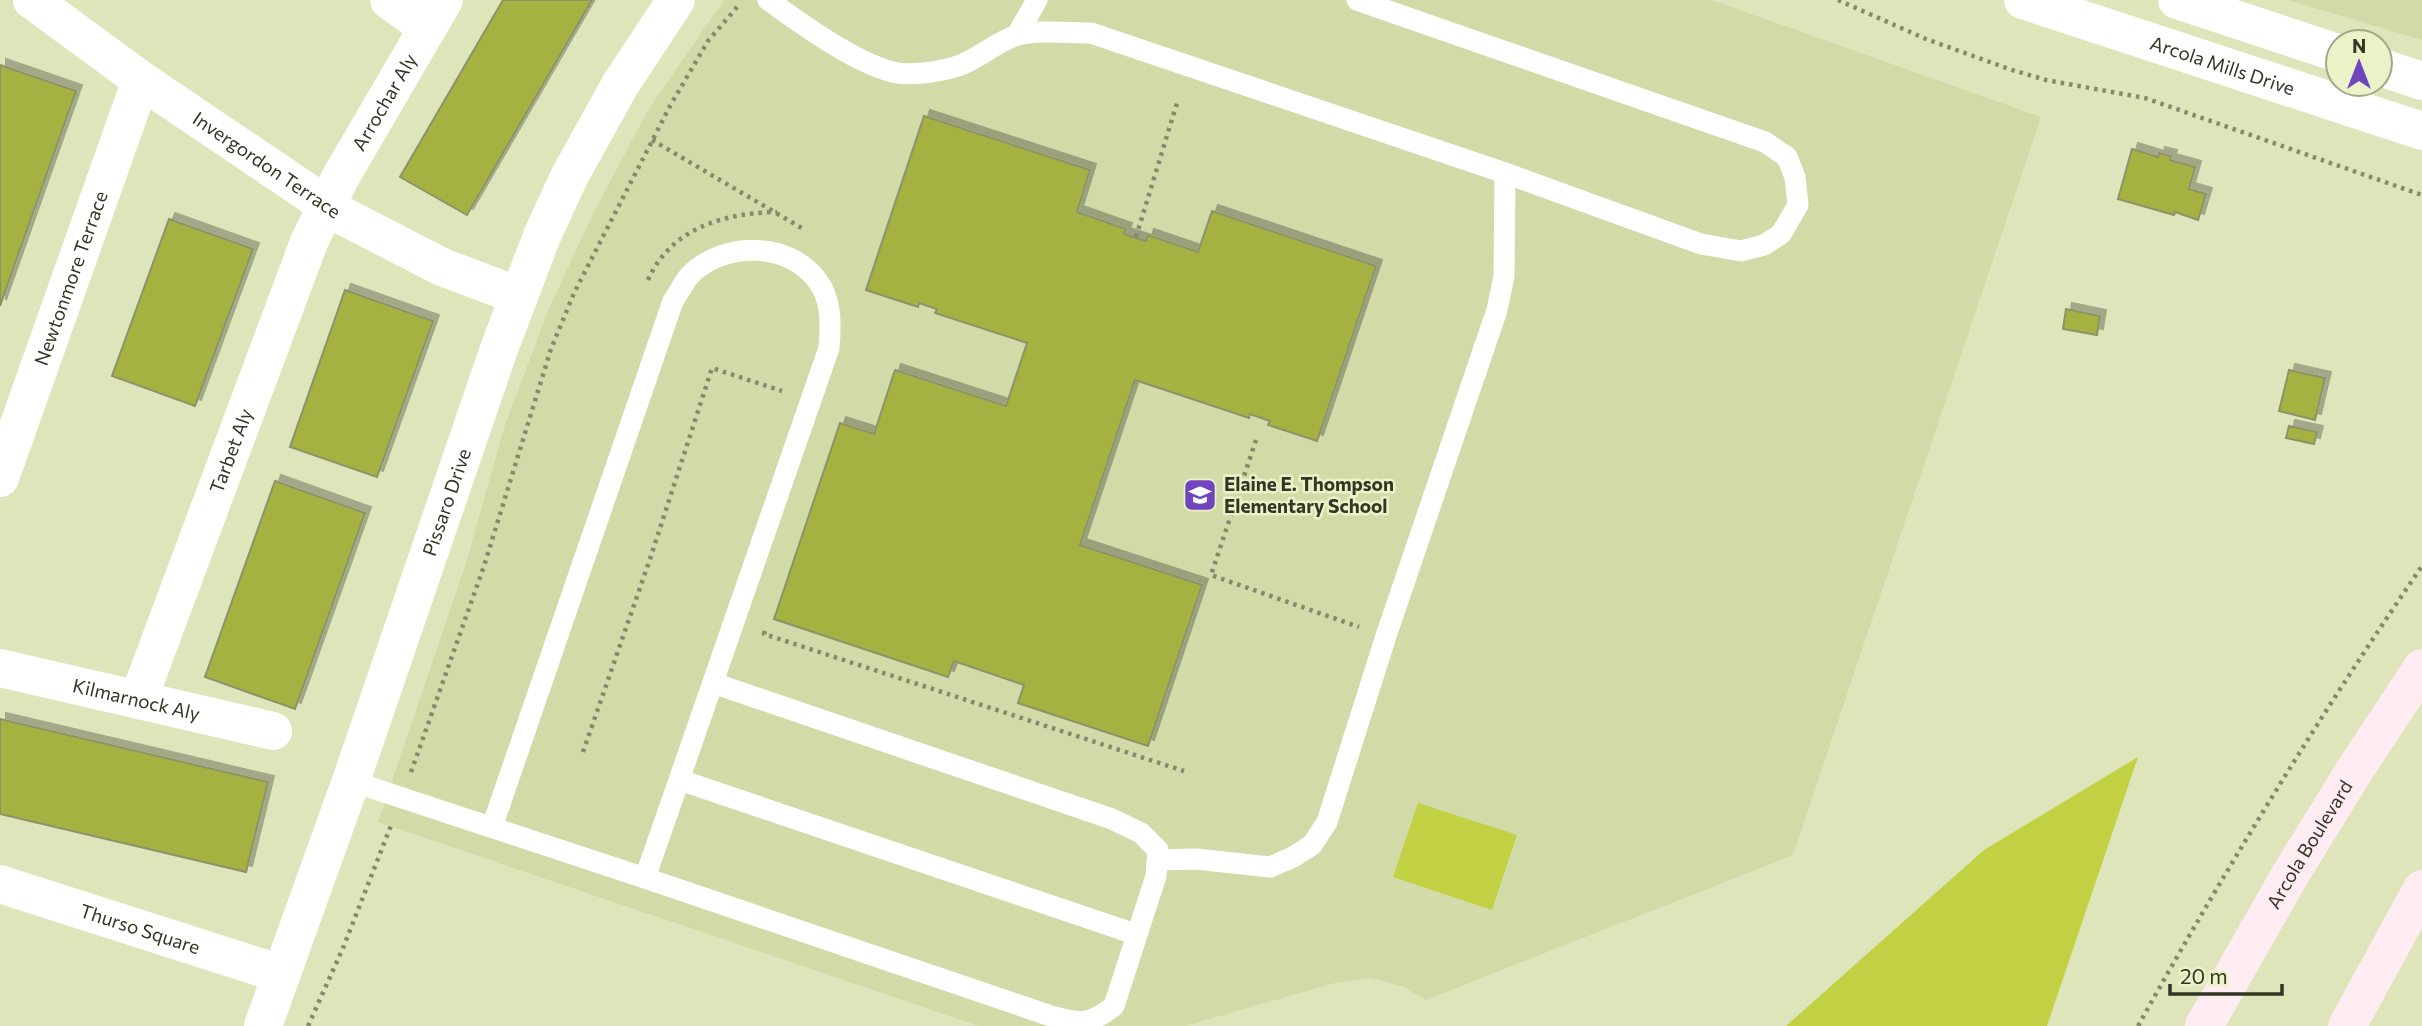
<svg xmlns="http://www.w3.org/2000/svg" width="2422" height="1026" font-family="Commissioner,sans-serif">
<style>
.built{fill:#d2daa8}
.green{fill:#c2d144}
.building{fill:#a5b242;stroke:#8c926a;stroke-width:2;filter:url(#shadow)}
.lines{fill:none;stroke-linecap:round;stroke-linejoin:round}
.path{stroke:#858a6c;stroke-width:4.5;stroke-dasharray:3.5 5;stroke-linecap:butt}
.service{stroke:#fff;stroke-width:21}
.minor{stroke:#fff;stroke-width:38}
.tertiary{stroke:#fff;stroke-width:38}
.secondary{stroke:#ffebf2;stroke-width:38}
.labels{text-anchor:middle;stroke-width:5;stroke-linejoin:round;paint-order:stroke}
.street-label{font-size:19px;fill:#333625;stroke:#ebf2c7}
.poi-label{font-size:19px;font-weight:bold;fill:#333625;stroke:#ebf2c7;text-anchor:start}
</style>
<defs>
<filter id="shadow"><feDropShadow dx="6" dy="-6" stdDeviation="0" flood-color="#0004"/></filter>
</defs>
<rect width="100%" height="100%" fill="#dee5ba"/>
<path class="built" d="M724,0H1712L2041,117L1793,855L1426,1000L1402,986L1369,978L1335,983L1185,1026H979L378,822L465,566L505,425L548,311L591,218L648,110Z
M2288,0H2422V40Z"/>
<path class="green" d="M2138,757L2047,1026H1786L1984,850Z
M1418,803L1517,835L1492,910L1393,877Z"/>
<path class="building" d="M503,0H592L467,215L400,177Z
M0,65L76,91L0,306Z
M924,116L1090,170L1077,212L1126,229L1124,234L1146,241L1148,235L1198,252L1212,211L1376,266L1317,441L1268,425L1270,421L1250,414L1249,418L1135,380L1080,545L1202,585L1148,746L1018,703L1024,685L954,661L948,677L774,619L840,423L874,434L895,370L1006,406L1027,343L935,313L937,309L919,303L918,307L866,290Z
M2132,149L2158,157L2159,153L2171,156L2170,160L2195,167L2189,189L2206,194L2198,220L2175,212L2174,215L2118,199Z
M169,219L253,249L195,406L112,376Z
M345,290L433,321L377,477L290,447Z
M2066,309L2100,316L2097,335L2063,329Z
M2289,370L2325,378L2315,420L2279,411Z
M2289,426L2317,432L2314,444L2286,438Z
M275,481L365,513L295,709L205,677Z
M0,719L268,782L246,872L0,814Z"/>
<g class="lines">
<path class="path" d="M1838,0L1926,39L2012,70L2046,80L2145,98L2422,195
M652,140L805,230
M1136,237L1177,103
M648,280C671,228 724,213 777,212
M1256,440L1211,575L1359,627
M765,631L764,634L1184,771
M583,752L650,559L712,368L782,391
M411,772L484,566L551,349L574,293L670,106L708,41L738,6
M308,1026L343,948L392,823
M2138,1026C2226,868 2320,715 2422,566"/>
<path class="service" d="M768,0C802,24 849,59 889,71C908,77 939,72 958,66C978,59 995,43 1015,36C1035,29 1069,33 1091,33L1505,173L1701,244L1741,251L1764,245L1781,234L1798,205L1795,177L1787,157L1765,142L1357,0
M1017,35L1037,0
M680,780L1135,934
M351,781L645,878L1051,1016C1081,1024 1088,1026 1114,1006L1156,876L1158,850L1141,833L1112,819L713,683
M492,827L673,301C679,293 684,281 691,274C724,242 788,241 817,280C832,299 831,325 829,348L645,878
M1158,860L1196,859L1270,867L1293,857L1312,845L1327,822L1386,636L1497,310L1504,276L1505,173"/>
<g class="minor">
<path id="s1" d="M32,0L141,80L341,215L442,267L519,296"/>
<path d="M389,0L428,28"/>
<path id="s2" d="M0,478L141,80"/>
<path id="s3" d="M0,668L273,731"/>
<path id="s4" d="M138,700L309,242L340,178L444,0"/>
<path id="s5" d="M0,884L281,974"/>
<path id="s6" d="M263,1026L351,781L500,346L542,236L569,177L620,85L676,0"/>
</g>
<g class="tertiary">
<path id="s7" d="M2023,0L2422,131"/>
<path d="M2177,0L2338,53"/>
<path d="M2380,67L2422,81"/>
</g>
<g class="secondary">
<path id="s8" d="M2204,1026L2290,875L2356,768L2422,668"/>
<path d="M2347,1026L2422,889"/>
</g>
</g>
<defs>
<symbol id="school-square" viewBox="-11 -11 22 22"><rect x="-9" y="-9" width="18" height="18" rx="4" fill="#6f46be" stroke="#ebf2c7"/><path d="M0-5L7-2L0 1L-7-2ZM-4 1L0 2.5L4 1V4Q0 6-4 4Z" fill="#fff"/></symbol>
</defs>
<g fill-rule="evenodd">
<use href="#school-square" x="1181" y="476" width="38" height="38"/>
</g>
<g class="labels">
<g class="street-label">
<text dy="7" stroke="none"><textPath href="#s7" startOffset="210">Arcola Mills Drive</textPath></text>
<text dy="7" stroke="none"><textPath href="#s4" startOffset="648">Arrochar Aly</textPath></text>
<text dy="7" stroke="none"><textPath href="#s1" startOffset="287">Invergordon Terrace</textPath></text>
<text dy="7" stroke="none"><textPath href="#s2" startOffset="212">Newtonmore Terrace</textPath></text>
<text dy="7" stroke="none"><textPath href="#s4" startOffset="266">Tarbet Aly</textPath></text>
<text dy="7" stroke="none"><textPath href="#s6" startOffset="555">Pissaro Drive</textPath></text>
<text dy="7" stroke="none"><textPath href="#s3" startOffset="140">Kilmarnock Aly</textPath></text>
<text dy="7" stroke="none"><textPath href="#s8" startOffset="210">Arcola Boulevard</textPath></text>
<text dy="7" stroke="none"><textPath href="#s5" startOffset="147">Thurso Square</textPath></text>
</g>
<g class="poi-label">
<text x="1224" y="491">Elaine E. Thompson<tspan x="1224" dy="22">Elementary School</tspan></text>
</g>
</g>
<g transform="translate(2359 63)"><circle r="33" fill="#ebf2c7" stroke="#a1a786" stroke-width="2"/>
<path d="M0-5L12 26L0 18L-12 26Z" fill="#6f46be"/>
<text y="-10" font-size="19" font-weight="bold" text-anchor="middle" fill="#333625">N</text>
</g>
<path d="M2170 984v10h112v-10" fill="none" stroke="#333625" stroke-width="3.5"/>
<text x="2180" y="984" font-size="21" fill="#333625" stroke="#ebf2c7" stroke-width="5" paint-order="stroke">20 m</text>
</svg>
